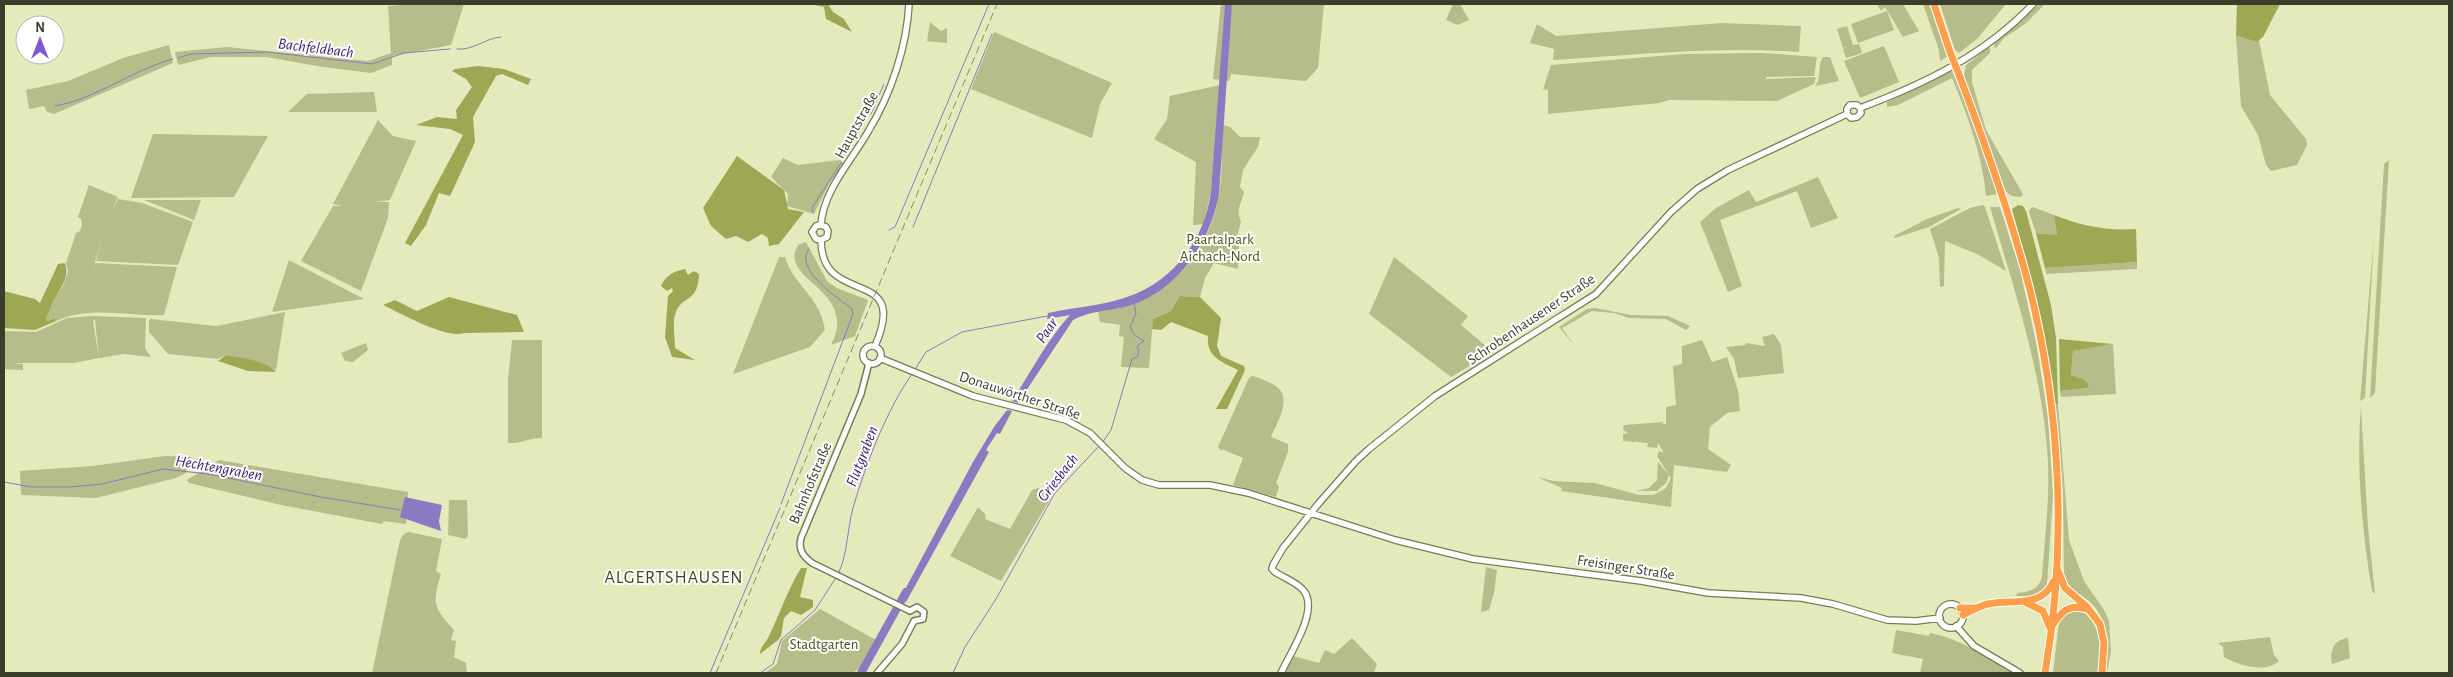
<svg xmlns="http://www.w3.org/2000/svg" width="2453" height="677" font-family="'Alegreya Sans',sans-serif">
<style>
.green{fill:#b6bd8a}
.forest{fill:#9ea854}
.water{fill:#8b7ac2}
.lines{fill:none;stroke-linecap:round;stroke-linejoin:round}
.stream{stroke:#8b7ac2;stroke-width:1}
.river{stroke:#8b7ac2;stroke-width:8}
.tertiary-casing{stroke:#777d53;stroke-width:8}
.secondary-casing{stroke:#777d53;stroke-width:8}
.trunk-casing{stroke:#fff;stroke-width:9}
.tertiary{stroke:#fff;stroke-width:5}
.secondary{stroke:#fff;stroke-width:5.5}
.trunk{stroke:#fc9e4a;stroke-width:7}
.rail{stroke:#878b6c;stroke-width:1;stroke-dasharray:8 4;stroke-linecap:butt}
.trunk-bridge-casing{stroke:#fff;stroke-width:9;stroke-linecap:butt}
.trunk-bridge{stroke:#fc9e4a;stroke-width:7}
.labels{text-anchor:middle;stroke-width:4;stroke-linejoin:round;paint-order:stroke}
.street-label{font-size:15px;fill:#3b3e2b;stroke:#fff}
.park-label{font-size:15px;fill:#4d5214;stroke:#fff}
.water-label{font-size:16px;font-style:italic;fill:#402077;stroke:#fff}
.quarter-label{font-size:18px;letter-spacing:1px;fill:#43481f;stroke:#fff}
</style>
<rect width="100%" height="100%" fill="#e4eabc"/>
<path class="green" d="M413,4H464L451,45L392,56V65L371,73L323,67L266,57H211L178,65L175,52L227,47L368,61L391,53L388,6Z
M1221,4H1324L1318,68L1306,81L1231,74L1229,81L1213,79Z
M1453,4H1460L1469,20L1458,25L1446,20Z
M1877,4H1903L1919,31L1903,37L1885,7L1881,11Z
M1923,4H1931L1948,56L1940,61L1939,50Z
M1940,4H2006L1977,39L1959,53L1955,50Z
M2039,4H2045L2025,24L2004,38L1995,49L1994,44Z
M1887,11L1894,30L1858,43L1851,24Z
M930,22L941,31L947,28V43L927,41Z
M1722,23L1801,26L1799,52C1716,46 1635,55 1553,60L1554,49L1530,43L1537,24L1556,36Z
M1847,26L1853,45L1859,44L1862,53L1846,58L1843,49L1847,47L1843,48L1837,29Z
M994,32L1112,83L1100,104L1092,138L971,89Z
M2236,35L2259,40L2270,95L2306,139L2307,145L2297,165L2271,171L2266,165L2258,135L2241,106Z
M169,45L173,63L54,114L47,112L44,106L29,109L26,90L68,81L123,58Z
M1884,46L1899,82L1860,98L1844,61Z
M1988,48H1990V53L1972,70V82L1986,130L2020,189L2023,194L2021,197L2012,196L2006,192L1964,76L1966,65Z
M1763,53L1817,57L1814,76L1766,77V79L1816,77L1814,84L1777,101L1669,100L1659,103L1548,114V90L1543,89L1551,65L1684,54Z
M1823,57H1830L1839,81L1815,86C1822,79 1817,65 1823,57Z
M1952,71L1974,123L1998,194L1986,196C1982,154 1968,117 1952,78L1898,105L1887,107V102Z
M1220,85L1211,191L1204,224L1193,225L1196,162L1154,139L1167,119L1170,96Z
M374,92L377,112H288L307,94Z
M378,120L393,136L416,141L390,200L375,202H389L388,218L361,291L301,261L333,206H342L333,204Z
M1223,125L1230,127L1240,137H1260L1258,147L1243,170L1240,187L1244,192C1242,202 1235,211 1241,221L1236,242L1239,243L1238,269L1214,263L1205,278L1200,297L1181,296L1171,311L1153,319L1149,368L1121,367L1124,337L1119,336L1120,325L1100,322L1098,311C1165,300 1206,263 1219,195C1223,173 1221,148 1223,125Z
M153,134L268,136L234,197L131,198Z
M783,158L798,165L840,160L843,162V166L830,182L814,214L787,206L788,194L771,177Z
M2389,160L2375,393L2370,398L2384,164Z
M1818,177L1838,218L1811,228L1797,191L1720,220L1742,286L1728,292L1700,222L1716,208L1749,190L1756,202Z
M89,185L118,197L112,210L118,199L142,203L193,222L178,265L96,261L103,236L95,262L91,285L95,263L177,267L164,315C127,317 92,305 56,321L55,318L48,321L46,318L55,297L63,286L68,272L66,263L76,233L80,231L82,225L81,219L78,217Z
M144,200H201L194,220Z
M1983,205L1985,207L2006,271L1977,254L1945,241L1944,286L1940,287L1939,258L1930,229L1970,208Z
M1990,207H2000L2020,270L2036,342L2048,417L2053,495L2047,585C2041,598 2029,597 2016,596L2017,593C2030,592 2038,590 2042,577C2045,534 2051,491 2047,448C2040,365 2013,286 1990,207Z
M2033,207L2054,215L2057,235L2036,233L2029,212L2030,209Z
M1958,208L1961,209L1929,227L1895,238L1894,236L1927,219Z
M2374,236L2365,398L2360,401Z
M806,242L827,281L837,288L868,300L855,336L831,345C860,289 777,281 798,245Z
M779,257H785C793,285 820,296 825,330L810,347L733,374Z
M1394,257L1468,316L1461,325L1493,352L1451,377L1369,314Z
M289,260L364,299L272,312Z
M2137,262V269L2046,274L2045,268Z
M1595,308L1631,315L1668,316L1690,326L1686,330L1666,319L1629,318L1614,313L1592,311L1562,328L1574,345L1559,327L1587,309Z
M285,312L276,370L256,362L226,355L218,359L168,354L149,332V320L151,319L216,326Z
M92,316L146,318L145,348L151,357L124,354L99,358L95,320L93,321L99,358L74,363H12L23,364V370L4,369V331L36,332L67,318Z
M1774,334L1781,345L1784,373L1738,378L1734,359L1726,347L1745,345L1746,343L1765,346L1762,337Z
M512,340H542V438C530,438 520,444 508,443V379Z
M1702,340L1712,362L1727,357L1738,390L1740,411L1727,413L1710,427L1708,449L1731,465L1727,472L1674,465L1671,507L1561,491L1562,488L1537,477L1553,481L1595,483L1639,495H1653L1661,491L1666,488L1671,478L1657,456L1659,451L1664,453L1658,443L1657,448L1647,447L1648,443L1637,442V439L1636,442L1623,441V434L1628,433L1623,430L1624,425L1664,422L1662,424H1666V407L1676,405L1673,366L1682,364V346Z
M366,343L368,350L353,362L345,361L341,353Z
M2113,344L2116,394L2061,397L2060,391L2086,388L2083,379L2071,375L2073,351Z
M1252,376C1258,377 1264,380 1270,383C1296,393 1278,420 1271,437L1288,444V452L1276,483L1279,487L1276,497L1233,485L1243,458L1222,449L1221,451L1218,447L1249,378Z
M2055,404H2058L2069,540L2084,581L2104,610L2109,621L2111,651L2107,673H2104C2109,651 2110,623 2093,605C2082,593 2071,594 2064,575L2063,491Z
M2361,407L2368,527L2375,594L2372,591C2362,532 2356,467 2361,407Z
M165,456L191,457L186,473L176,478L96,498L21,495L20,471L92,466Z
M219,460L408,492L406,524L384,521L382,524L281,505L189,483L187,480Z
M1658,462L1669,475L1666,483L1657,491H1636L1649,488L1657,480Z
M1038,488L1052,496L1001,581L950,556L978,507L986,515L985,519L1010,529L1032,490Z
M449,500H467L468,535L466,539L448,535Z
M409,532L442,539L436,571L441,574C432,604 433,607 454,630L451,640L456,641L454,657L466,663L467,673H372L400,540L404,534Z
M1486,567L1497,570L1494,593L1489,610L1481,612Z
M820,609L876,640L861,667L854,672L765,673L777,664L782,641Z
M2080,610C2102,623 2102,651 2097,673H2053L2059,622L2066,612Z
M1896,630L1929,636L1930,633C1961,639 1987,657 2012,673H1920L1923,659L1892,653Z
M2270,637L2274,655L2279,661C2265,674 2238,665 2224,657L2223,647L2218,643Z
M1352,638L1377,664L1374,673H1285L1293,656L1319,663L1325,650L1334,654Z
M2348,638L2350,658L2332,664C2329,651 2334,639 2348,638Z"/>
<path class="forest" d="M810,4H828L833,12L844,19L852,32L826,19L824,7Z
M2237,4H2280L2263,37L2257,42L2236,35Z
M478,66L504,69L531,79L528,85L502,74L496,76L473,117L475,142L450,196L439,193L426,225L411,246L405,243L463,135L450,129L416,125L437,117L457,119L456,110L472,87L466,79L452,71L455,69Z
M737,156L784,190L788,209L804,212L779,244L769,246L768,238L762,234L748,242L736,236L726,239L711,226L703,208Z
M2018,205L2023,206L2026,211L2051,305L2056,338L2058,404H2055L2042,323L2012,209Z
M2054,215C2082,226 2106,231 2136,229L2137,262L2045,268L2036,233L2057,235Z
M65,263C69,277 63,284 56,296C52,302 50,311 46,318L48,321L55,318L56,321L35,330L4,328V291L35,299L40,303L58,264Z
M685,269L688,275L694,271L699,274C698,304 683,294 676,312C672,321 675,338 675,348L695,360L672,357L665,337L668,296L673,291L672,288L667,291L661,286C665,276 674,271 685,269Z
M1180,296L1200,297L1221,318L1217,346L1221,356L1244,366L1245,370L1227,409H1216L1238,370C1222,362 1206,357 1208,336L1171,322L1161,330L1152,329L1153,319L1171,311Z
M449,297L517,315L524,332L464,333C446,339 402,314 383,305L395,300L417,311Z
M2059,339L2113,344L2073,351L2071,375L2083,379L2089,385L2086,388L2060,391Z
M226,355C240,358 266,360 276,372L248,371L218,361Z
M801,568H807L800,597L813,600V607L801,615L791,611L784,618L781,636L778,640L760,654C760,646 766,643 769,636C780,613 788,589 801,568Z"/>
<path class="water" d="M1225,4H1232L1219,194C1210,244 1176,293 1125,307C1106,311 1090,311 1073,320L1018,403L1012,401C1031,372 1047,340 1070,315L1047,319L1048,313C1074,307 1102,306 1127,297C1173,282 1206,238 1211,191Z
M1007,410L1012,411L1000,434L997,433L986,450L989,452L906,602L900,599L973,462L994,427Z
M405,497L442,505L439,521L441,531L400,517Z"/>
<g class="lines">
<path class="stream" d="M457,49C472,51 486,38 501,37
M178,58L191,54L267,52L372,64L404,53L450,49
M55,106C96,99 132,70 173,59
M871,114L884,84
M845,154L864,123
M813,212L812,208L841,163
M913,227L992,34
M889,230L895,227L898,220L989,4
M914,371L926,352L962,332L1047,316
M1102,443L1111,430L1132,359L1137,357L1139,352L1137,346L1144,341L1134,335L1130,327L1136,313L1134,304
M4,482L31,487H70L102,484L163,469L208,474L321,497L400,510
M781,504L853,314L852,309C838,298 793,269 809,249
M839,572C848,552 847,530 853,508C865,466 887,409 912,374
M710,673L780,508
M760,673L773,664L781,640L815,610L837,576
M953,673L965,647L996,599L1055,493L1099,446"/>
<path class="river" d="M861,673L906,592"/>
<defs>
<path id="tertiary" d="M869,363L861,394L801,538C798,550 803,556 812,563L910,611
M910,611L917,607L924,612L923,619L914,621
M877,673L902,644L914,621"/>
<path id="secondary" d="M1860,108C1924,84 1985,55 2033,4
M1847,114L1851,118L1857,117L1861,113L1860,108
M1847,114V109L1850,105H1857L1860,108
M821,225C823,190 853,159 869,130C891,94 907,46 909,4
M821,225L816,226L812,232L816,239L821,240
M821,225L826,227L828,231L827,237L821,240
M821,240C821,309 911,264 875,346
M863 355a9 9 0 1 1 18 0a9 9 0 1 1-18 0Z
M880,358L973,396L1066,420L1090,433L1125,468L1142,480L1159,485H1210L1248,493L1395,540L1473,559L1641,581L1708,593L1801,598L1833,604L1887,620L1916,621L1940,618
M1939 616a12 12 0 1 1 24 0a12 12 0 1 1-24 0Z
M1956,626L1974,646L2020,673
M1281,673C1290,653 1319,611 1304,591C1297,582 1284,578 1275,572L1272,569L1273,565L1283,548L1319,503L1356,461L1369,449L1435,396L1596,294L1671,212L1697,189L1728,170L1847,114"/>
<path id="trunk" d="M1934,4L1950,52
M1958,72C1985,143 2011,216 2030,290C2061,415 2067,547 2045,673
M2057,568L2065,588L2087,607L2100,624L2104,643L2102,673
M2025,602L2043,611L2050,628
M1960,608H1974
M1963,615C1971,611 1979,606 1988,604C2012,599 2042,608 2053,582
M2052,626C2061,612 2069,603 2087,609"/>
</defs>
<use href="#tertiary" class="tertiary-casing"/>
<use href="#secondary" class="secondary-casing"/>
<use href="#trunk" class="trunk-casing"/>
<use href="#tertiary" class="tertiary"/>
<use href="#secondary" class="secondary"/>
<use href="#trunk" class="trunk"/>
<path class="rail" d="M716,673L997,4"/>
<defs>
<path id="trunk-bridge" d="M1950,52L1958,72"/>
</defs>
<use href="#trunk-bridge" class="trunk-bridge-casing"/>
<use href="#trunk-bridge" class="trunk-bridge"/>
</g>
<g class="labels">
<g class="street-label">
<text transform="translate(856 125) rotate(-61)" y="5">Hauptstraße</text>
<text transform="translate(1531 319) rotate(-34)" y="5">Schrobenhausener Straße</text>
<text transform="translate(1020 395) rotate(18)" y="5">Donauwörther Straße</text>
<text transform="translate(810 483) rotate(-67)" y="5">Bahnhofstraße</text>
<text transform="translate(1626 567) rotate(9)" y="5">Freisinger Straße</text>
</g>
<g class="park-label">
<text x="1220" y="244">Paartalpark<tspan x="1220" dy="17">Aichach-Nord</tspan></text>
<text x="824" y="649">Stadtgarten</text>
</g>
<g class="water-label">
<text transform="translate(316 47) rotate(7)" y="6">Bachfeldbach</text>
<text transform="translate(1046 330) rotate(-56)" y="6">Paar</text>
<text transform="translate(861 456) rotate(-69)" y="6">Flutgraben</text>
<text transform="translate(219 467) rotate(10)" y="6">Hechtengraben</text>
<text transform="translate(1057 477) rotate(-52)" y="6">Griesbach</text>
</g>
<g class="quarter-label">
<text x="674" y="583">ALGERTSHAUSEN</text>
</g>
</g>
<rect width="2453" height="677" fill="none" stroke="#3b3e2b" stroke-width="10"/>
<g transform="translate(40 40)"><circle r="24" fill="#ffffff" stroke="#b1b2aa"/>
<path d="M0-4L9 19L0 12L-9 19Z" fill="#805ad4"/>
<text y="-8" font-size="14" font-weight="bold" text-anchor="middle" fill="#3b3e2b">N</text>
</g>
</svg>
